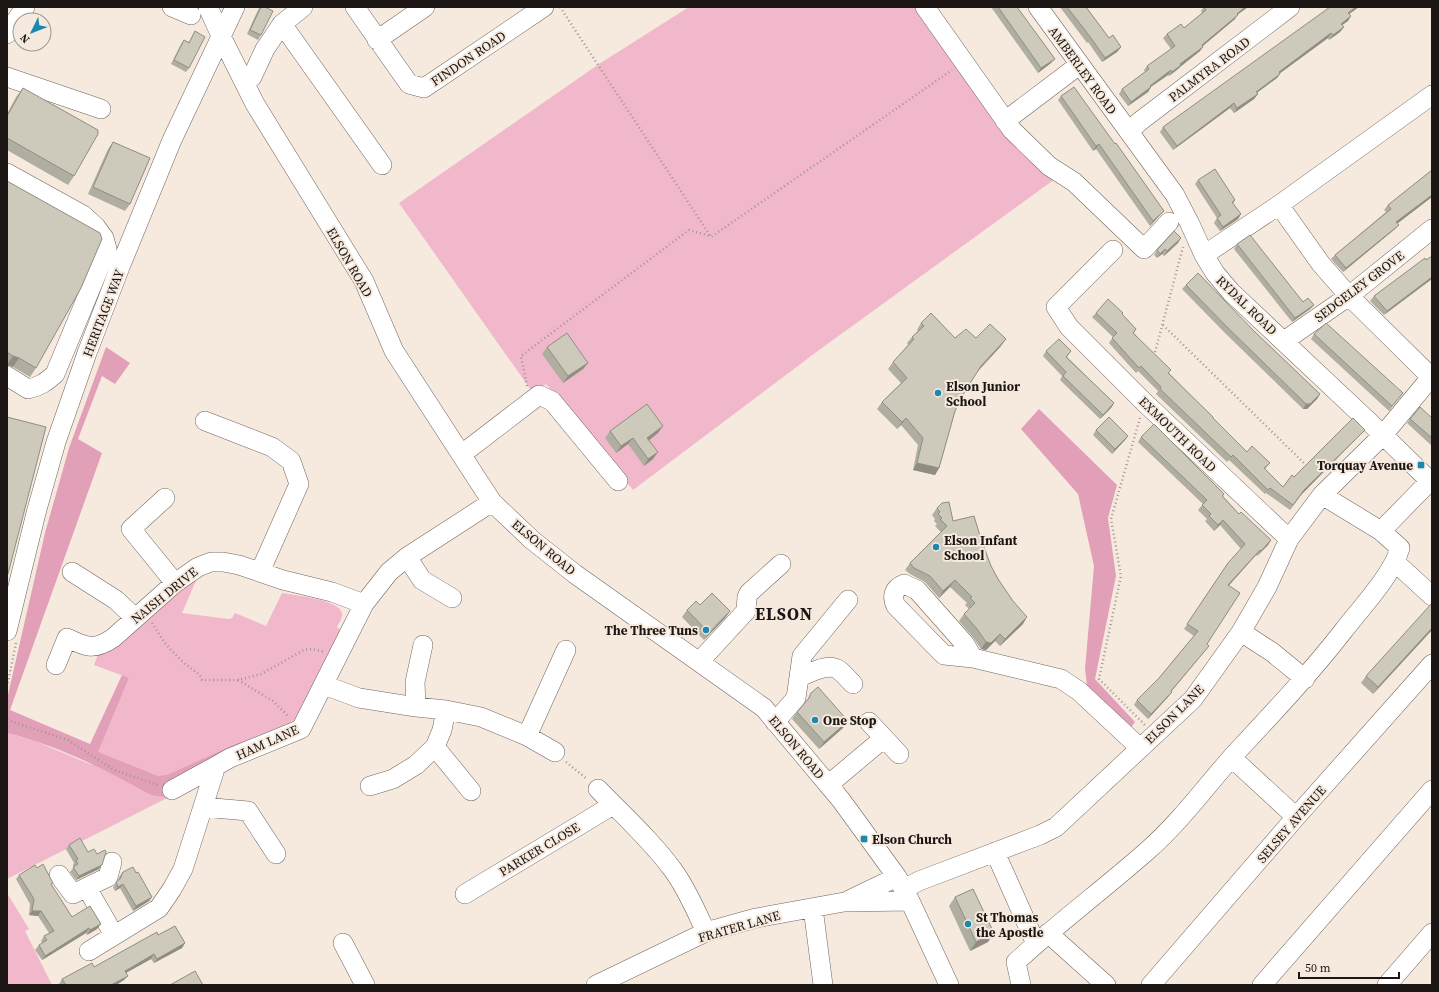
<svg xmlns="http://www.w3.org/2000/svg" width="1439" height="992" font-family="'Source Serif 4',serif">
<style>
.green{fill:#f1b8cc}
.forest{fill:#e1a0b8}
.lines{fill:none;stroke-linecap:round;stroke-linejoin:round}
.minor-casing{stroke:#70655c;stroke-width:20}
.path{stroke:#a0968e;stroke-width:2.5;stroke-dasharray:1 3;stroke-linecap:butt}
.minor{stroke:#fff;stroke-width:19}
.wall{fill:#b0ada1}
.shaded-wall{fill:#908d83}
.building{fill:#cdc9bb;stroke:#908d83}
.poi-dot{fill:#1b89af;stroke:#f6e9de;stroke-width:1.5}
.labels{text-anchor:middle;stroke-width:4;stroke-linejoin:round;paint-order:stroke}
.street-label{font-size:13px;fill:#1b1613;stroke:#f6e9de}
.poi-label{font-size:13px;font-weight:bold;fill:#1b1613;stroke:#f6e9de;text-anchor:start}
.district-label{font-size:17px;font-weight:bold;letter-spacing:1px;fill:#1b1613;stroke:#f6e9de}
</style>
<rect width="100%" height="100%" fill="#f6e9de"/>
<path class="green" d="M689,7H921L1055,179L815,353L633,490L546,384L533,393L399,203L599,64Z
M198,576L182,613L229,619L232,618L235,613L266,626L282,593C294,595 340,600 342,613C343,618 339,623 337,627L344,633L296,722L169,797L7,879V733L35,741L92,765L129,678L94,665L98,654H105L116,647Z
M7,893L29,929L25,931L52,985H7Z"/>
<path class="forest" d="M106,347L130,363L115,384L102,376L78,439L102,453L10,710L90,744L122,675L129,678L98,752L158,776L167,775L238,743L247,741L169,797L156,796L149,794C105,769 56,745 7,733V699L45,533L69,448Z
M1039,409L1117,485L1108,518L1116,576L1095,679L1135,722L1129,730L1087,685L1085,669L1094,566L1078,494L1021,429Z"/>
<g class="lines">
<defs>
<path id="minor" d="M172,7L191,15
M208,7L221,36L255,104L364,281L394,351L492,502L532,540L575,574L764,708L841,800L897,877L910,901L949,985
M355,7L409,84L424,88L544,7
M925,7L1012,130L1049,166L1074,182L1144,249L1169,222
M1038,7L1175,195L1190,224L1204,255L1215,273L1231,292L1383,435L1432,483
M282,24L382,165
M7,34L25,7
M377,40L425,7
M7,77L101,109
M244,81L252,77L265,49L282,24L303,7
M1005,121L1079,65
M1129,132L1139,122L1290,7
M7,173L83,215L96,227L104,238L107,249L55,374C46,382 39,387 28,389L7,376
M1279,205L1321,264L1349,296L1432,378
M1113,250L1056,307L1069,327L1144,402L1289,539
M1204,255L1279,205L1432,95
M1284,341L1349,296L1432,229
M205,421L272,447L291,461L299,484L260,572
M462,454L539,395L552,401L618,481
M165,498L131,529L175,583
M1381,531L1430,481
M407,557L422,580L452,598
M1395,562L1432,596
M72,572L116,600L135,618
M7,631L36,513L56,442L87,353L120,267L172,140L235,7
M1241,632L1272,652L1305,679
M973,658L964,643L917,590L904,584C894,588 891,596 896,606L944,655L973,658L1061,679L1079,691L1140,748
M699,662L746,611L747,597L749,593L781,564
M56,665L67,638C86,647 94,651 113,638L175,583L198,567L211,562H223L239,565L283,580L332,592L364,604
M799,677C811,673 828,662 839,670C844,674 849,680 853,684
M324,685L359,698L416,707L446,710L481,717L527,736L555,752
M416,707L415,682L423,645
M775,722L796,698L802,656L848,600
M527,736L566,650
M884,738L899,754
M435,747L471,791
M1232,758L1296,817
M828,785L884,738L869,722
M370,786L393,779L416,765L435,747L442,730L446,710
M598,789C623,815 651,840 673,870C687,889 696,911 706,932
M172,790L216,766
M203,807L248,811L276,854
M995,852L1036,944
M59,875L73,894L108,877L112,862
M87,888L114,935
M904,889L919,881L1040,835L1056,827L1193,699L1241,632L1267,587L1289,539L1322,495L1383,435L1432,376
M465,894L613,805
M849,900L897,877
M813,908L823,985
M1048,933L1106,985
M343,943L365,985
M89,951L159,908L172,889L183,869L216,766L230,758L301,729L364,604L389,572L407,557L492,502
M596,985L706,932L756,918L844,902L910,901
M1021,985L1016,962C1058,923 1104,889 1147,851C1179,823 1204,789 1232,757C1271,715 1309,675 1344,630C1361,608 1393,574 1400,548L1381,531L1322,495
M1151,985L1296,817L1432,664
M1262,985L1432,790
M1387,985L1432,933"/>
</defs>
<use href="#minor" class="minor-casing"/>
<path class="path" d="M560,7L711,237L952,70
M1163,325L1308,467
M1154,356L1183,247
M527,386L521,356L689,230L710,236
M1140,418L1111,519L1121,576L1099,679L1145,725
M152,623L165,643L172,651L185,664L200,675L202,680H238L261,674L304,650L312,649L324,652
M238,680L273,701L289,717
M7,687L16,643
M7,720L68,740L114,770L158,785
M566,762L587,779"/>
<use href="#minor" class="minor"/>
</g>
<path class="wall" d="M260,7H265L261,35L258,40L247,34L258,10Z
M991,7H1017L1051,63L1038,73Z
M1060,7H1086L1109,38L1121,47L1117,52L1102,62L1088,42L1087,43Z
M1204,7H1248L1237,15L1235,19L1203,46V47L1200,51L1180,67L1178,69L1169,76L1168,75L1151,87L1148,92L1128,106L1119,94L1122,89L1145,72L1144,70L1147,66L1171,49L1163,38L1167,34L1184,28L1202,13L1201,11Z
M1359,7L1349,14L1351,16L1348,21L1342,25L1344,27L1340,32L1329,40L1328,38L1280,73L1277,78L1257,93L1258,94L1254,99L1234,113L1230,108L1173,150L1160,132L1163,127Z
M195,31L189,68L186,72L171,64L181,44L184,40L189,42Z
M23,88L74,176L68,185L7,150V114L16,97Z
M1061,96L1115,144L1164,211L1160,215L1150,226L1096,149L1093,151L1058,100Z
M113,142L130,204L125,211L88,194L108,149Z
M1432,170V197L1397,223L1395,229L1343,272L1331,259L1335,255L1386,212L1384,210L1388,205Z
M1198,180L1235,200L1233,204L1241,214L1238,219L1220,231L1214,223L1217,218L1195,184Z
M7,181L36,368L30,377L13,367L7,365Z
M1178,243L1164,256L1162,254L1157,258L1154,255L1157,250Z
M1237,244L1303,302L1314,305L1310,309L1292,322L1234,249Z
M1426,260L1384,315L1370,301L1374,296Z
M1186,285L1255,332L1320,394L1317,399L1307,409H1303L1224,332L1182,289Z
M1096,313L1122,314L1136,329L1134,333L1169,373L1213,418L1247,452L1270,463L1265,469L1283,487L1294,477L1361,434L1301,495L1290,510L1266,493L1265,494L1229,460L1227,462L1156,394L1158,391L1138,371L1136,373L1109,343L1113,337L1092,317Z
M921,323L955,338H976L1001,346L978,371L964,393L955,411L939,468L935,475L913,470L918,445L901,425L897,429L877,409L882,402L901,383L888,369L893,362L908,345L907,343L912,337L918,331L917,330Z
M1314,334L1403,393L1389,411L1311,339Z
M547,347L588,363L583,369L563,383L542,354Z
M1046,351H1071L1067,357L1114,403L1111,408L1100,419L1060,380L1062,376L1043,356Z
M1432,418V446L1407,423L1410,419Z
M1096,430L1128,436L1125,440L1112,454L1093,435Z
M610,431L658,433L649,440L653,459L644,466L628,444L616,453L605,438Z
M1141,437L1224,494L1223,496L1239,514L1271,540L1268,545L1257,556L1256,555L1229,585L1207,644L1209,646L1171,692L1168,697L1148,719L1134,705L1137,700L1159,678L1194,636L1184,629L1228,563L1241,549L1220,525L1214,531L1205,521L1207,519L1198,510L1203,504L1138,442Z
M937,508L953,521L981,539L991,566L1023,624L1000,646L995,641L986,650L981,649L972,636L959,621L964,614L969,609L965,605L967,603L950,587L939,598L925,582L910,574L905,570L910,563L941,532L935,526L937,524L934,521L935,519L932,515Z
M700,605L730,611L725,618L704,640L682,617L687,610Z
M1432,630L1373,694L1361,683L1366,676Z
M811,693L843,728L819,749L792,719L797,712L806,702Z
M69,845L99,869L76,880L70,872L74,867L73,865L74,863L66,849Z
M37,868L51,885L72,917L97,929L87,935L86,933L42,960L35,950L39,945L42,943L41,941L44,936L49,933L38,916L29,915L30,904L16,879L19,875Z
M123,872L149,901L133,911L120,888L115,891L113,887L118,881L119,877Z
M955,897L988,942L970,951L949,906Z
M158,935L185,943L182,948L154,963L151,959L126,973L124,980L116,985H60L59,984L62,979L94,967Z"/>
<path class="shaded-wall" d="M1245,7H1248L1237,15L1235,19L1199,49L1202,45Z
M1356,7H1359L1345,17L1348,13Z
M1351,16L1348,21L1338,28L1341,24Z
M1344,27L1340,32L1329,40L1333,35Z
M1331,33L1328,38L1275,77L1279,72Z
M1121,47L1117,52L1102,62L1105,58Z
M1203,47L1200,51L1180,67L1178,69L1169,76L1172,72L1180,64Z
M1055,59L1051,63L1038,73L1041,68Z
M1171,70L1168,75L1146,90L1150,86Z
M1280,74L1277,78L1252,96L1256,92Z
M1151,87L1148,92L1128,106L1131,102Z
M1258,94L1254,99L1234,113L1237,108Z
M1234,103L1230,108L1173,150L1177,146Z
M1099,144L1096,149L1093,151L1096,146Z
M1432,195V197L1393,227L1396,222Z
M1164,211L1160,215L1150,226L1153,221Z
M1241,214L1238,219L1220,231L1223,227Z
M1399,225L1395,229L1343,272L1346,268Z
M1181,238L1178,243L1164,256L1167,251Z
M1165,249L1162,254L1157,258L1160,254Z
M1432,277V279L1384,315L1387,311Z
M1314,305L1310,309L1292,322L1295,318Z
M1006,339L1001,346L976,373L981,366Z
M13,356L19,358L13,367L7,365Z
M588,363L583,369L563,383L568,376Z
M1320,394L1317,399L1307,409H1303L1306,404Z
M1114,403L1111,408L1100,419L1103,415Z
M906,418L901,425L897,429L902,422Z
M663,426L658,433L643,445L647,438Z
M1365,430L1361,434L1301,495L1290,510L1304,490Z
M1128,436L1125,440L1112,454L1115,449Z
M633,438L628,444L616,453L621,446Z
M658,452L653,459L644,466L648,459Z
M917,463L939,468L935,475L913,470Z
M1223,520L1220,525L1214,531L1218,525Z
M1271,540L1268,545L1257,556L1261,551Z
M1260,550L1256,555L1225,590L1228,585Z
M955,580L950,587L939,598L943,591Z
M730,611L725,618L704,640L709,633Z
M1027,617L1023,624L1000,646L1005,639Z
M1432,628V630L1373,694L1378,687Z
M1000,634L995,641L986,650L981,649L986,642Z
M1209,646L1205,651L1167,696L1171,691Z
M1172,692L1168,697L1148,719L1151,714Z
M848,721L843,728L819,749L824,742Z
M102,865L99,869L76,880L79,876Z
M123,884L120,888L115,891L118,887Z
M152,897L149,901L133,911L136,906Z
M32,911H41L38,916L29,915Z
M101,924L97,929L87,935L90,930Z
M89,928L86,933L42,960L45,956Z
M994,933L988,942L970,951L976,942Z
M185,943L182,948L154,963L157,959Z
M154,954L151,959L122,975L125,971Z
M128,976L124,980L116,985H111Z"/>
<path class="building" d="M261,7H265L273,11L261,35L250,30Z
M998,7H1017L1055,59L1041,68Z
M1067,7H1086L1109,38L1113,35L1121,47L1105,58L1091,38Z
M1204,7H1245L1237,14L1238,15L1202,45L1203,47L1180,64L1181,65L1172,72L1171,70L1150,86L1151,87L1131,102L1122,89L1149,69L1147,66L1175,46L1167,34L1181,24L1184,28L1206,10Z
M1330,7H1356L1348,13L1351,16L1341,24L1344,27L1333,35L1331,33L1279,72L1280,74L1256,92L1258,94L1237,108L1234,103L1177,146L1163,127Z
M195,31L205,37L189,68L174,60L184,40L189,43Z
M1074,87L1115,144L1116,143L1164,211L1153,221L1099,144L1096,146L1061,96Z
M23,88L98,130V134L74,176L7,138V116Z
M113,142L150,158L130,204L93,187Z
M1215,169L1235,200L1232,202L1241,214L1223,227L1217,218L1221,215L1198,180Z
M1432,170V195L1396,222L1399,225L1346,268L1335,255L1391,209L1388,205Z
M7,181L100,233L102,239L81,288L36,368L19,358L13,356L7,352Z
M1174,231L1181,238L1167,251L1165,249L1160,254L1157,250Z
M1250,235L1303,302L1308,298L1314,305L1295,318L1237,244Z
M1432,256V277L1387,311L1374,296L1425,258L1426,260Z
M1198,273L1255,332L1320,394L1310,404H1306L1227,327L1186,285Z
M1108,299L1123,313L1122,314L1136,329L1133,333L1171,370L1168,373L1213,417V418L1247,452L1252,446L1270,463L1264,468L1283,487L1292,475L1294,477L1353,418L1365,430L1304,490L1293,505L1270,488L1268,490L1233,455L1231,457L1160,389L1161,387L1141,366L1139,368L1112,338L1117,333L1096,313Z
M931,313L955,338L966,329L976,338L990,324L1006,339L981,366L964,393L955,411L939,468L917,463L923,438L906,418L902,422L882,402L907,378L893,362L914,339L912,337L924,326L921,323Z
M1326,323L1403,393L1392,406L1314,334Z
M567,333L588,363L568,376L547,347Z
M1059,339L1071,351L1066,357L1114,403L1103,415L1063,376L1066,372L1046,351Z
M647,404L663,426L647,438L658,452L648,459L633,438L621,446L610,431Z
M1420,407L1432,418V438L1410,419Z
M7,417L46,427L8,574L7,573Z
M1109,417L1128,436L1115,449L1096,430Z
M1154,424L1224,494L1222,496L1239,514L1241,512L1271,540L1261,551L1260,550L1228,585L1240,593L1207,644L1209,646L1171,691L1172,692L1151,714L1137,700L1159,678L1198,631L1187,624L1228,563L1245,544L1223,520L1218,525L1209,516L1211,514L1202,505L1207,500L1141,437Z
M949,502L953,521L974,516L981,539L991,566L998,579L1013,601L1027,617L1005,639L1000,634L991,643L986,642L977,629L964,614L975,603L970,598L972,597L955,580L943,591L930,576L914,568L910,563L947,526L940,519L942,518L938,514L940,512L937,508L942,503Z
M712,593L730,611L709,633L687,610L696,601L700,605Z
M1432,603V628L1378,687L1366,676Z
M818,687L848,721L824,742L797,712L809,698L811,693Z
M80,838L88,852L94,849L97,854L105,850L106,852L102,865L79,876L73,867L78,864L76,860L78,859L69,845Z
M43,864L53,883L51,884L72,917L90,906L101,924L90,930L89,928L45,956L39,945L47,940L44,936L54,931L41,911H32L34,899L19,875L35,865L37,868Z
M133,867L136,873L138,872L152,897L136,906L123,884L118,887L116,882L120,879L123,872Z
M973,889L994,933L976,942L955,897Z
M175,926L185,943L157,959L154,954L132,967L125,971L128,976L111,985H66L62,979L92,963L94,967L157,932L158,935Z
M195,971L203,985H170Z"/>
<g class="poi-dot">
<circle cx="938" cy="393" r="4"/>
<rect x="1417" y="461" width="8" height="8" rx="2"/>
<circle cx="936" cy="547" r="4"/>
<circle cx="706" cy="630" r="4"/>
<circle cx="815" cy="720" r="4"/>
<rect x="860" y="835" width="8" height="8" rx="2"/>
<circle cx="968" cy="924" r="4"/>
</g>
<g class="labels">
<g class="street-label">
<text transform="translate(468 58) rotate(-34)" y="5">FINDON ROAD</text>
<text transform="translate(1209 69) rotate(-37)" y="5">PALMYRA ROAD</text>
<text transform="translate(1083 70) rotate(54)" y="5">AMBERLEY ROAD</text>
<text transform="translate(350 262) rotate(60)" y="5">ELSON ROAD</text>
<text transform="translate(1359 286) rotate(-37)" y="5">SEDGELEY GROVE</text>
<text transform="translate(1247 305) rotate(44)" y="5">RYDAL ROAD</text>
<text transform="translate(103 313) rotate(-69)" y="5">HERITAGE WAY</text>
<text transform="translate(1178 434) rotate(44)" y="5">EXMOUTH ROAD</text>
<text transform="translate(544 547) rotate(40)" y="5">ELSON ROAD</text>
<text transform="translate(164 595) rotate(-39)" y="5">NAISH DRIVE</text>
<text transform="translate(1174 714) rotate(-45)" y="5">ELSON LANE</text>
<text transform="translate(267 742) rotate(-24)" y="5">HAM LANE</text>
<text transform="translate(797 747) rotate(50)" y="5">ELSON ROAD</text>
<text transform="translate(1291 824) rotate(-49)" y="5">SELSEY AVENUE</text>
<text transform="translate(539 849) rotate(-31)" y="5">PARKER CLOSE</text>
<text transform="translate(739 926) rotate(-16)" y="5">FRATER LANE</text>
</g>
<g class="poi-label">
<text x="946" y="391">Elson Junior<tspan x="946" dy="15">School</tspan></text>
<text x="1413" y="470" text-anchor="end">Torquay Avenue</text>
<text x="944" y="545">Elson Infant<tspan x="944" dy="15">School</tspan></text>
<text x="698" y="635" text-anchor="end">The Three Tuns</text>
<text x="823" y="725">One Stop</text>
<text x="872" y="844">Elson Church</text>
<text x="976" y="922">St Thomas<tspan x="976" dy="15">the Apostle</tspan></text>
</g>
<g class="district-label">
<text x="784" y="620">ELSON</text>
</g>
</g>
<rect width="1439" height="992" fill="none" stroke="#1b1613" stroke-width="16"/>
<g transform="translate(32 32) rotate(227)"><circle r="19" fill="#f6e9de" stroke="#9e958d"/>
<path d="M0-3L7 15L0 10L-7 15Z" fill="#1b89af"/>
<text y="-6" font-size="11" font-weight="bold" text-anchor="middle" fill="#1b1613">N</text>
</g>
<path d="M1299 972v6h100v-6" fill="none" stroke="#1b1613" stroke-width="2"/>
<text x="1305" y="972" font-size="12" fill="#1b1613" stroke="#f6e9de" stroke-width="3" paint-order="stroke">50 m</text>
</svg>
